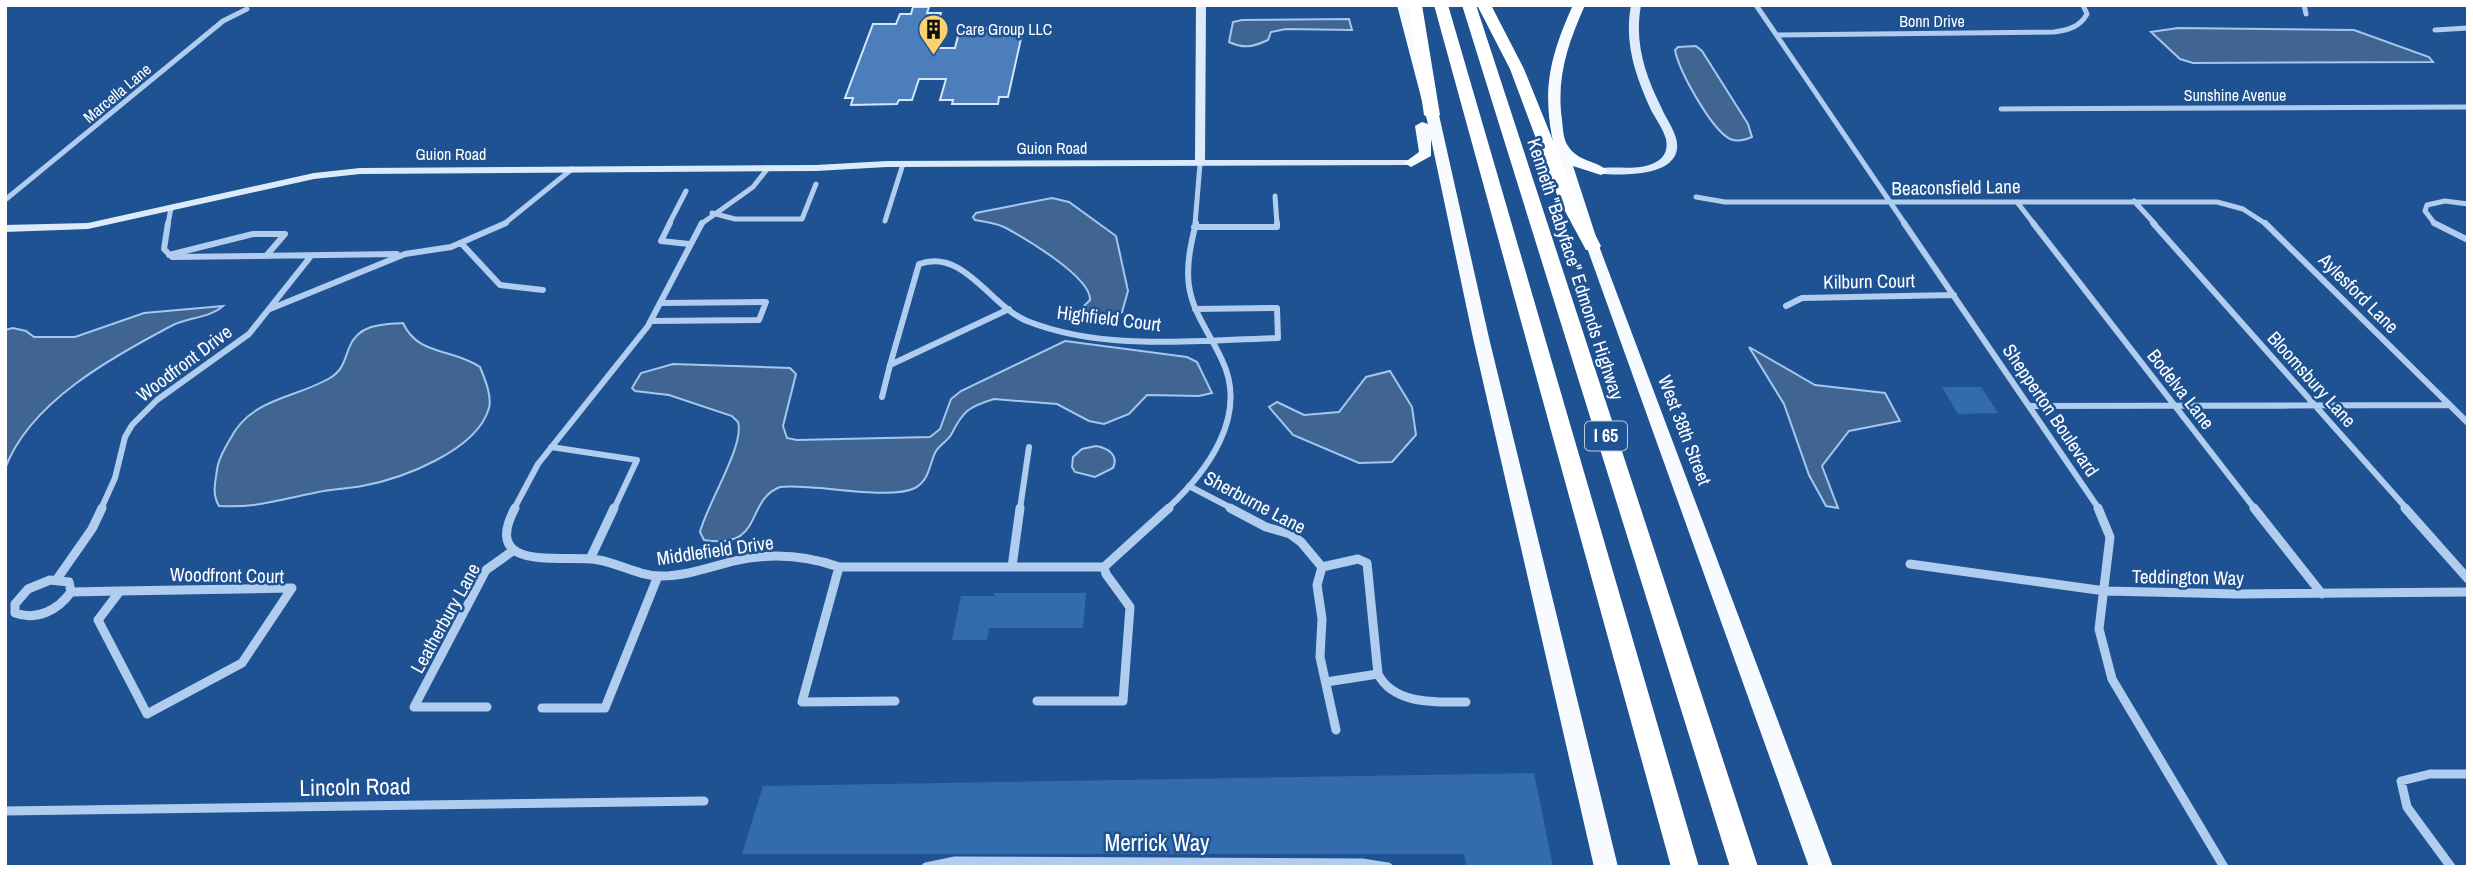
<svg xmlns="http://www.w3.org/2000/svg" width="2473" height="872" font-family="'Archivo Narrow',sans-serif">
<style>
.green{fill:#326caf}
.water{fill:#406592;stroke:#a4c7ef;stroke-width:2}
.building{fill:#4b7eba;stroke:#d6e6fa;stroke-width:2}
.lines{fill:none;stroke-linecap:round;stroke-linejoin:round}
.street-far2{stroke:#b0ccee;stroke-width:5}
.street-far1{stroke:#b0ccee;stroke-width:6}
.street{stroke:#b0ccee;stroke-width:9}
.secondary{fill:#dceafa;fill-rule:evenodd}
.primary{fill:#f7faff;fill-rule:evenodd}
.highway{fill:#fff;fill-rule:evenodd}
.labels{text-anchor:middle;stroke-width:5;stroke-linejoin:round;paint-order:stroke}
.far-street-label{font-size:16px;fill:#fff;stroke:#1f5292}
.far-poi-label{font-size:16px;fill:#fff;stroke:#1f5292;text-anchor:start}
.shield{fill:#1f5292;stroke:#bccbde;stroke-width:2}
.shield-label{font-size:18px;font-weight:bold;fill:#fff}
.street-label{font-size:19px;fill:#fff;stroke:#1f5292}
.near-street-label{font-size:23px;fill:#fff;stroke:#1f5292}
</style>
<rect width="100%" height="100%" fill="#1f5292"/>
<path class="green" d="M1942,387H1981L1998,413L1958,414Z
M994,593H1086L1083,628H989L987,640H952L961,596H994Z
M1534,773L1553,867H1467L1464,854H742L763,786Z"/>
<path class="water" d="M1349,19L1352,30L1286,29L1271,32L1268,40C1253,47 1244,49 1229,42L1233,22L1242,20Z
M2178,28L2354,30L2429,57L2433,62L2193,63L2180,59L2151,32Z
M1696,46L1702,51L1748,124L1752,137C1745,140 1737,142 1730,139C1711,129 1679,71 1675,50L1678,47Z
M1052,198L1069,202L1116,236L1128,291L1122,312L1117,315H1084L1082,308L1090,300C1091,277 1026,239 1006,228C997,223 985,222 975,220L973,217L976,213Z
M223,306C210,318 189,317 173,325C114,356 29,402 5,469V330L13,328L26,331L34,337H75L144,313Z
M403,323C418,356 452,348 480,367C485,379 492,396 489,408C477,451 401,479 362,486C346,489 329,489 314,493C278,500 257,508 219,506C212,494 215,484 217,470C218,459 224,450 229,441C251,397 292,400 330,378C343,370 344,361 349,348C358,324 382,324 403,323Z
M1065,341L1187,357L1197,362L1212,393L1199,396L1147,395L1129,414L1104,424L1089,421L1057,404L994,399C968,407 963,411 951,435C947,441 940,445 936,451C929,464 930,480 915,488C889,501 812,483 780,487C744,501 765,550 704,540L700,532C707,504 745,445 738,422L732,416L669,395L635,391L632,388L641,373L673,364L790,368L796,374L783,426L787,438L797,440L930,437L940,429L951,399L961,391Z
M1749,347L1815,385L1885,393L1900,421L1849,431L1822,466L1838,508L1826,506L1809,475L1784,404Z
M1390,371L1412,407L1416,435L1392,462L1359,463L1293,435L1269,407L1277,402L1304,415L1339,412L1366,377Z
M1096,446C1108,448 1119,455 1113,468L1095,477L1075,472L1072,467L1073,457L1082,449Z"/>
<path class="building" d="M913,7H929L927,13H941L930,48H955L959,32H972L973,28H1015L1014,34H1022L1008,97H999L998,104H952L953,100H940L946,79H919L912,100H899L897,104L851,105L853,98H845L873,24H896L900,14H911Z"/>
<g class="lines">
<path class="street-far2" d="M1756,5L1905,224
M2304,5L2306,14
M2435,30L2468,28
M1777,35L2054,32C2068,30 2080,27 2087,14L2083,5
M2001,109L2468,107
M1275,196L1277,224
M1696,197L1725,202H2217L2243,209L2266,224
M5,200L223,21L247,9
M2134,201L2155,224
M2017,202L2034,224
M712,213L735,219H802L816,184
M885,221L903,164
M168,224L171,208
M504,224L572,169
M669,224L686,191
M701,224L753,187L768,168
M1195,224L1200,164
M2435,224L2425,211L2427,205L2445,201L2468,204"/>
<path class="street-far1" d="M168,223L164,249L172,257L397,254
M670,223L661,241L689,244
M1904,223L2099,509
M2033,223L2255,509
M2153,223L2407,509
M2265,223L2468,423
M2434,223L2468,240
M1194,227H1277V223
M461,243L500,285L543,290
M169,255L253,234H285L266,256
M1786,306L1802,298L1954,295
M270,309L405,254L451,247L506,223
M651,321L759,320L766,302L660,303
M890,365L919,264C964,248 990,306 1027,321C1105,352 1197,340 1278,338L1277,308L1195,309
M882,397L890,365L1009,309
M2029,406L2450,405
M551,447L637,460L614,509
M1189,486L1233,509
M101,509L115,478L125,437L132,425L157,400L249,334L311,256
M514,509L538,464L648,326L702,223
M1020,509L1029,447
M1167,509C1207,472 1249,416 1222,360C1211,335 1193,314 1189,286C1186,265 1191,243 1196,223"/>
<path class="street" d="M515,508C480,574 563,554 599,560C620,564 639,576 661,576C686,576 710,567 734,561C769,553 805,555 839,567H1104
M1230,508L1266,527L1290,534L1301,542L1322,567
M2098,508L2110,537L2099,629L2112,679L2224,867
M2254,508L2322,594
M2405,508L2468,579
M590,559L614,508
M1910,564L2105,591L2238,594L2468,592
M839,567L802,702L895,701
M1012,567L1020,508
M1322,567L1358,559L1367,563L1378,674C1394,705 1436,702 1466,702
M1322,567L1317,585L1322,619L1320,657L1336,730
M57,579L92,529L102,508
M50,580L69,582L71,592C58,610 37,621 15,613V604L28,589Z
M292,588L242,663L147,714L98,620L120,591Z
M71,592L120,591
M1326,682L1378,674
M1037,701H1123L1130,607L1106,574L1104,567L1169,508
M487,707H414L486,570L514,550
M542,708H605L658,576
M5,811L704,801
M926,867L955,861L1362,863L1388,867
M2451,867L2407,807L2401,781L2430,774H2468"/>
<path class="secondary" d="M1196,5H1206L1205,160H1411L1416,163L1415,165L887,167L816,171L360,174L314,179L88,229L5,232V225L88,223L314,173L360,168L816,165L887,161L1195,160Z
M1631,5H1641C1634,43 1645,75 1662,109C1667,121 1679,135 1677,149C1673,177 1622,175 1601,174L1597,173V169C1616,165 1638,172 1656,162C1665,157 1668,149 1666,139C1663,129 1656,119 1651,110C1635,75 1624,43 1631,5Z"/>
<path class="primary" d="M1397,5H1409L1439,115L1489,338L1618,867H1594L1473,338L1431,139V156L1411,167L1404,163L1419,152L1415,126L1422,122L1428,124Z
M1573,5H1585C1568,43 1556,78 1562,120C1563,128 1563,139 1568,146C1578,162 1596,160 1608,171L1601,175L1573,166L1599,246L1833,867H1809L1562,178C1542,107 1542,73 1573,5Z"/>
<path class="highway" d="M1408,5H1422L1440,115L1432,120L1424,115Z
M1434,5H1448L1699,867H1671Z
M1462,5H1476L1758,867H1730Z
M1477,5H1491L1524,69L1577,200L1601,246L1598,250H1586L1559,200L1510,69Z"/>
</g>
<defs>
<symbol id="building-pin" viewBox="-11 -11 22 30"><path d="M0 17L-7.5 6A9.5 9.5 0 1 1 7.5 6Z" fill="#fcd270" stroke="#1f5292"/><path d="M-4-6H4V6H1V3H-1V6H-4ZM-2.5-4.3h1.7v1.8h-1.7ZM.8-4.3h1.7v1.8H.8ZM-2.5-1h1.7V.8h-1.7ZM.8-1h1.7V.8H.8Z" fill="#111"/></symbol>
</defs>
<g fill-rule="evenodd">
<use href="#building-pin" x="916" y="12" width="35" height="47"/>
</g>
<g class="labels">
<g class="far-street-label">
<text x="1932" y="27">Bonn Drive</text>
<text transform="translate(117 93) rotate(-40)" y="6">Marcella Lane</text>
<text x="2235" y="101">Sunshine Avenue</text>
<text x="1052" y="154">Guion Road</text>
<text x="451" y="160">Guion Road</text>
</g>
<g class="far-poi-label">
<text x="956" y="35">Care Group LLC</text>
</g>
<rect class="shield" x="1585" y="421.5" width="42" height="29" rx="5"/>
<g class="shield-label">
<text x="1606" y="442">I 65</text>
</g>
<g class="street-label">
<text transform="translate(1956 187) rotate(-1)" y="7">Beaconsfield Lane</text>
<text transform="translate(1576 269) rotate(72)" y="7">Kenneth "Babyface" Edmonds Highway</text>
<text transform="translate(1869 281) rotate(-1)" y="7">Kilburn Court</text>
<text transform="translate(2359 293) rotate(45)" y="7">Aylesford Lane</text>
<text transform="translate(1109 318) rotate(7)" y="7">Highfield Court</text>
<text transform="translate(184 363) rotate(-37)" y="7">Woodfront Drive</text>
<text transform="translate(2312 379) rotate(48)" y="7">Bloomsbury Lane</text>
<text transform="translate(2181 389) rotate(52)" y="7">Bodelva Lane</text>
<text transform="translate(2051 410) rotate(56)" y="7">Shepperton Boulevard</text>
<text transform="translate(1685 430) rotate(69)" y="7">West 38th Street</text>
<text transform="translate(1255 502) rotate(28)" y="7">Sherburne Lane</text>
<text transform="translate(715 550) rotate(-8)" y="7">Middlefield Drive</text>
<text transform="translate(227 575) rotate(1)" y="7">Woodfront Court</text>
<text transform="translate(2188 577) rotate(1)" y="7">Teddington Way</text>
<text transform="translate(445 618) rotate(-61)" y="7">Leatherbury Lane</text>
</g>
<g class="near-street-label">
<text transform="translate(355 787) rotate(-1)" y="8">Lincoln Road</text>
<text x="1157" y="851">Merrick Way</text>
</g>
</g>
<rect width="2473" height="872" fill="none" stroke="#ffffff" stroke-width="14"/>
</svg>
